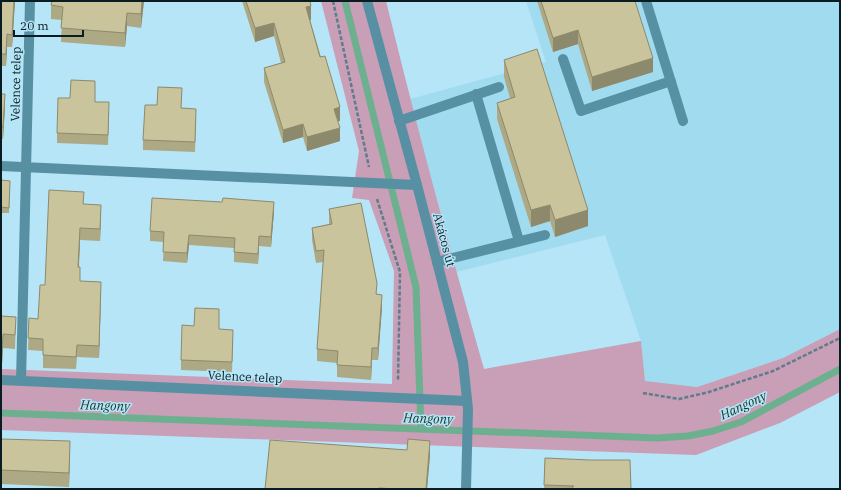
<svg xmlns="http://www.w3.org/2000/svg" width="841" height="490" font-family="'IBM Plex Serif',serif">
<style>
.built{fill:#a1dbf0}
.green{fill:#c99eb7}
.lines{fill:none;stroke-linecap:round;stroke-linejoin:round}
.stream{stroke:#6cb08f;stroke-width:7}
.path{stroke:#5c7d89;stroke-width:2.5;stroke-dasharray:4 2;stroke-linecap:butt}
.service{stroke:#5890a3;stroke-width:10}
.minor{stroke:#5890a3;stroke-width:10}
.tertiary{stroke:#5890a3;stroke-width:10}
.wall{fill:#ada985}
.shaded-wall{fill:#8d896c}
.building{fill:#c9c49b;stroke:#8d896c}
.labels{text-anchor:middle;stroke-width:3;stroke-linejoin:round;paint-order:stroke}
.street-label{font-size:12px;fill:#091c22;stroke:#b5e5f7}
.water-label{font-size:13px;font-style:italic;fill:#173628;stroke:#b5e5f7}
</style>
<rect width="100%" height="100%" fill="#b5e5f7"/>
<path class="built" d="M526,1H840V329L783,358L697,387L645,382L641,341L605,235L456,272L410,99L546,62Z"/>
<path class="green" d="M321,1H386C416,124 449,247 484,369L641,341L645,381L697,387L783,358L840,329V392L780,423L696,455L1,430V369L392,384L394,271L369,200L352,198L359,151Z"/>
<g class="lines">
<path class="stream" d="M345,1L416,287L421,429
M1,413L657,438L688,436L713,431L741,422L840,369"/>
<path class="path" d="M333,1L369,167
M377,199L400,272L398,381
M643,393L679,399L709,392L773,371L840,338"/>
<path class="service" d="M646,1L683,121
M563,59L581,111L671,81
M476,94L519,241
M399,121L499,87
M437,262L545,235"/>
<path class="minor" d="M1,166L417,185
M1,380L467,401
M21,381L30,1"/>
<path class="tertiary" d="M367,1L417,185L463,362L468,409L466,489"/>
</g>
<path class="wall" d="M1,1H15L12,47H7L6,66H1Z
M144,1L141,28L127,26L125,47L61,42L62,20L51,19V5Z
M242,1H310L311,20H310L340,121H338L340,141L307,151L303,137L283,143L264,82V68L281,63L274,36L255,42Z
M537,1H635L653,72L592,91L578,44L553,52Z
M504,60L588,226L555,237L550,221L531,227L497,119V103L510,98L504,77Z
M95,91V102L109,112L108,145L57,143V133L70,98Z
M1,94L5,106L3,139H1Z
M182,108L196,119L195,152L143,150V140Z
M1,180L10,186L9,213H1Z
M84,204L101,217L100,241L80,240L79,267L80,281L101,294L99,358L77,357L76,369L43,368V351L28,350L29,318L38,319L45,285Z
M329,209L377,294L382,307L378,360H372L371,380L337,377V363L317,361V349L323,262L316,263L312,240V228L329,224Z
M274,212L271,247L259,246L258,264L234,262V248L189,245L187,263L163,261L164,242L150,241V231Z
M1,316L16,317L15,349L3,348L2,364L1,363Z
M219,329L233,339L232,372L181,370V360Z
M1,439L70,455L69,487L1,484Z
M430,455L427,489H265Z
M545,458L631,489H544Z"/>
<path class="shaded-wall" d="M14,1H15L12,47V35Z
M142,1H144L141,28V14Z
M311,6V20L306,21V7Z
M127,13V26L125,47V33Z
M274,23V36L255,42V28Z
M578,30V44L553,52V38Z
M7,34V47L6,66V54Z
M653,58V72L592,91V77Z
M5,94V106L3,139V127Z
M340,107V121L334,122V109Z
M303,124V137L283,143V130Z
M340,128V141L307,151V137Z
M274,202V212L271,247V237Z
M101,205V217L100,241V229Z
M550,205V221L531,227V210Z
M588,210V226L555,237V220Z
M80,228V240L78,279V267Z
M189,235V245L187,263V253Z
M259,236V246L258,264V254Z
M101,282V294L99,358V346Z
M382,295V307L378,360V348Z
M3,334V348L2,364V350Z
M372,348V360L371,380V367Z
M70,441V455L69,487V473Z
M430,441V455L427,489H426Z"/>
<path class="building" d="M1,1H14L12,35L7,34L6,54H1Z
M52,1H142L141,14L127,13L125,33L61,28L63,7L51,5Z
M246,1H310L311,6L306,7L320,57L325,56L340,107L334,109L340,128L307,137L303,124L283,130L264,68L285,62L274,23L255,28Z
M541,1H635L653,58L592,77L578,30L553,38Z
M537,49L588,210L555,220L550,205L531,210L497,103L515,97L504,60Z
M71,80L95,81V102H109L108,135L57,133L58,98H70Z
M158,87L182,88L181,108L196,109L195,142L143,140L145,105H157Z
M1,94H5L3,127H1Z
M1,180L10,181L9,208L1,207Z
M49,190L84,192L83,204L101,205L100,229L80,228L78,267H80V281L101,282L99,346L77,345L76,357L43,355V339L28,338L29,318L38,319L40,285H45Z
M152,198L222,202L223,198L274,202L271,237L259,236L258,254L234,252L235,238L189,235L187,253L163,252L164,232L150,231Z
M361,203L377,283L376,294L382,295L378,348H372L371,367L337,365L338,351L317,349L324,250L316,251L312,228L332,224L329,209Z
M195,308L219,309V329L233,330L232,362L181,360L182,325L194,326Z
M1,316L16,317L15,335L3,334L2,350H1Z
M1,439L70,441L69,473L1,470Z
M408,439L430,441L426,489H396L379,488V489H265L270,440L407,450Z
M545,458L590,460H630L631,489H571L574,486L544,485Z"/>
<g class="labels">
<g class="street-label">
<text transform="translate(16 84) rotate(-89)" y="4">Velence telep</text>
<text transform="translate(444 240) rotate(75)" y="4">Akácos út</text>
<text transform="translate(245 377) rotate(3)" y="4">Velence telep</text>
</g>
<g class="water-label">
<text transform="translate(105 405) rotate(2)" y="5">Hangony</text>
<text transform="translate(743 405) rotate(-25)" y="5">Hangony</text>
<text transform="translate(428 418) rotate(2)" y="5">Hangony</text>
</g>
</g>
<rect width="841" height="490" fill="none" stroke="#091c22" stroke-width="4"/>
<path d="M14 30v6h69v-6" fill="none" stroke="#091c22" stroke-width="2"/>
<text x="20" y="30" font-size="12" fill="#091c22" stroke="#b5e5f7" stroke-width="3" paint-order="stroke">20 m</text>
</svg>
